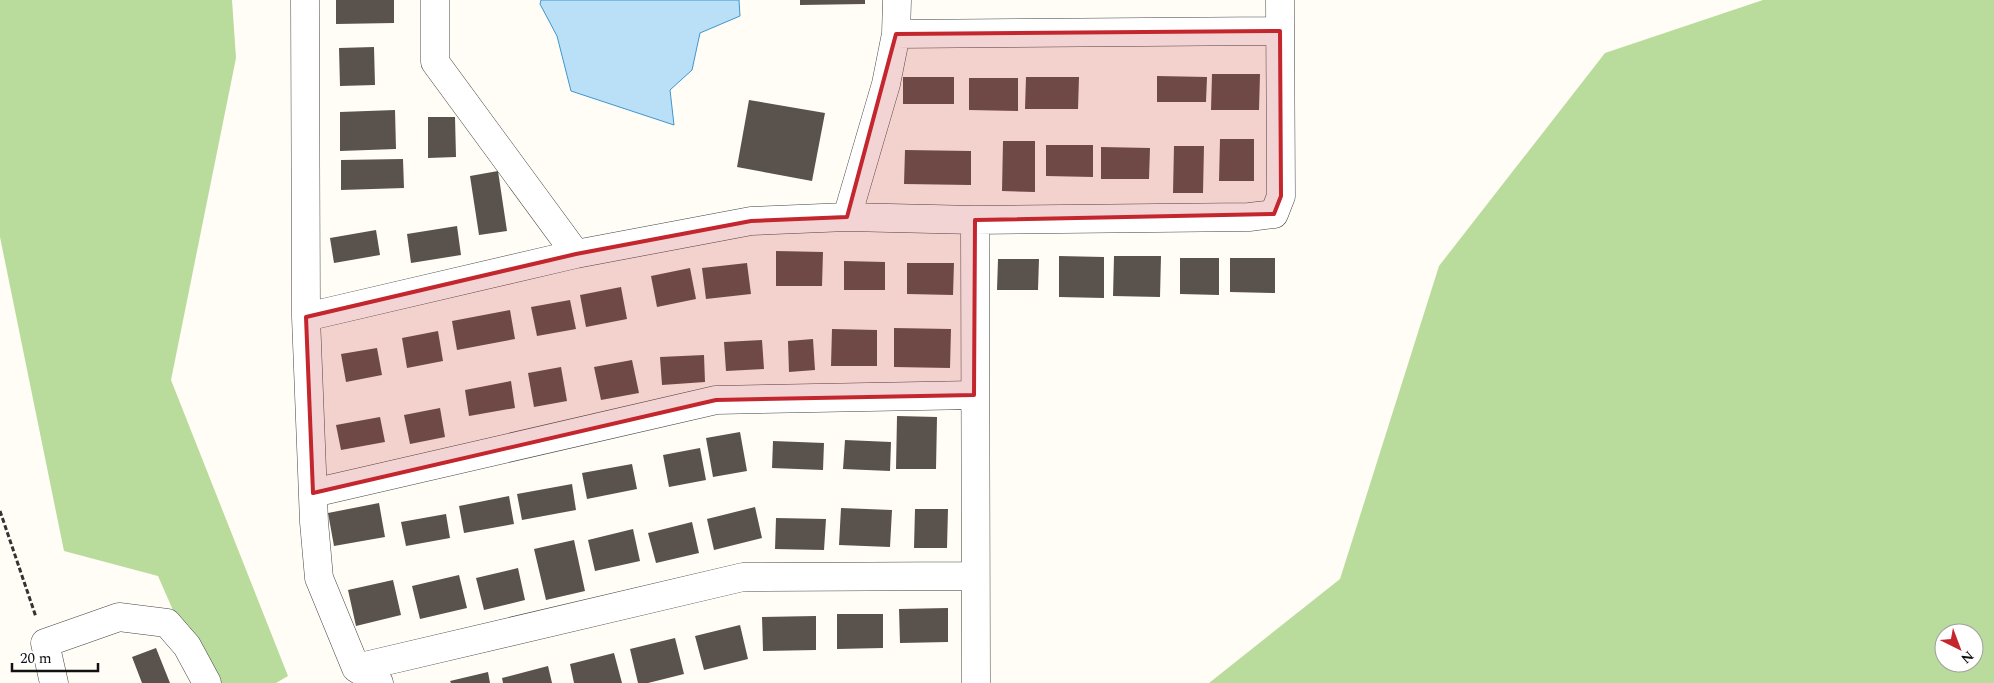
<svg xmlns="http://www.w3.org/2000/svg" width="1994" height="683" font-family="Spectral,serif">
<style>
.forest{fill:#b9dc9c;fill-rule:evenodd}
.water{fill:#b9e0f7;stroke:#3f96cf}
.building{fill:#5a524d}
.lines{fill:none;stroke-linecap:round;stroke-linejoin:round}
.minor-casing{stroke:#444;stroke-width:29}
.path{stroke:#333;stroke-width:3;stroke-dasharray:5 2.5;stroke-linecap:butt}
.minor{stroke:#fff;stroke-width:28}
.marked{fill:#c4262e;fill-opacity:0.2;stroke:#c4262e;stroke-width:4;stroke-linejoin:round}
</style>
<rect width="100%" height="100%" fill="#fffdf5"/>
<path class="forest" d="M0,0H232L236,58L171,380L288,676L276,683H205L158,576L64,551L0,237Z
M1763,0H1994V683H1209L1340,579L1439,266L1605,53ZM1944,633H1974V663H1944Z"/>
<path class="water" d="M541,0H739L740,16L700,33L692,70L670,90L674,125L571,91L557,36L540,4Z"/>
<path class="building" d="M336,0H394V23L336,24Z
M800,0H865V4L800,5Z
M374,47L375,85L340,86L339,48Z
M1212,74H1260L1259,110H1211Z
M1157,76L1207,77L1206,102H1157Z
M903,77H954V104H903Z
M1026,77H1079L1078,109H1025Z
M969,78H1018V111L969,110Z
M749,100L825,113L812,181L737,167Z
M395,110L396,149L340,151V112Z
M428,117H455L456,157L428,158Z
M1220,139H1254V181H1219Z
M1003,141H1035V192L1002,191Z
M1046,145H1093V177L1046,176Z
M1174,146H1204L1203,193H1173Z
M1101,147L1150,148L1149,179H1101Z
M905,150L971,151V185L904,184Z
M403,159L404,188L341,190V160Z
M498,171L507,231L479,235L470,176Z
M457,226L461,255L411,263L407,234Z
M376,230L380,255L334,263L330,238Z
M776,251L823,252L822,286H776Z
M1059,256L1104,257V298L1059,297Z
M1114,256H1161L1160,297L1113,296Z
M1180,258H1219V295L1180,294Z
M1230,258H1275V293L1230,292Z
M998,259H1039L1038,290H997Z
M844,261L885,262V290H844Z
M747,263L751,294L706,299L702,268Z
M907,263H954L953,295L907,294Z
M690,268L696,299L657,307L651,276Z
M621,287L627,319L586,327L580,295Z
M570,300L576,329L537,336L531,307Z
M510,310L515,339L457,350L452,321Z
M894,328L951,329L950,368L894,367Z
M832,329L877,330V366H831Z
M438,331L443,361L407,368L402,338Z
M813,339L815,370L789,372L788,341Z
M762,340L764,369L726,371L724,342Z
M377,348L382,375L346,382L341,354Z
M704,355L705,382L662,385L660,357Z
M632,360L639,393L601,400L594,367Z
M561,367L567,401L534,407L528,373Z
M511,381L515,408L469,416L465,390Z
M440,408L445,437L410,444L404,415Z
M897,416L937,417L936,469H896Z
M380,417L385,442L341,450L336,425Z
M740,432L747,471L713,477L706,438Z
M845,440L891,442L890,471L843,469Z
M773,441L824,443L823,470L772,468Z
M700,448L706,480L669,487L663,455Z
M632,464L637,489L587,499L582,473Z
M572,484L576,510L522,520L517,494Z
M509,496L514,524L464,533L459,506Z
M379,503L385,537L334,546L328,513Z
M755,507L762,538L714,550L707,519Z
M841,508L892,510L890,547L839,545Z
M915,509H948L947,548H914Z
M446,514L450,538L406,546L401,522Z
M776,518L826,519L824,550L775,549Z
M692,522L699,553L656,563L648,533Z
M633,529L640,561L595,571L588,540Z
M574,540L585,591L546,600L534,549Z
M518,568L525,600L484,610L476,578Z
M459,575L467,608L420,619L412,586Z
M393,580L401,615L356,626L348,590Z
M948,608V642L900,643L899,609Z
M837,614H883V648L837,649Z
M816,616V650L763,651L762,617Z
M740,625L748,659L704,670L695,636Z
M675,638L684,674L648,683H638L630,649Z
M156,648L170,683H142L132,657Z
M614,653L622,683H574L570,664Z
M548,666L552,683H503L502,678Z
M488,672L490,683H451L450,681Z"/>
<g class="lines">
<defs>
<path id="minor" d="M305,0L306,317L314,522L319,578L356,668L379,683
M435,0V62L576,254
M896,34L1280,31
M847,217L886,84L896,34L897,0
M975,220L976,683
M306,317L576,254L751,221L847,217L975,220L1249,217L1274,214L1281,196L1280,0
M313,493L716,400L974,395
M356,668L743,577L975,576
M54,683L45,643L119,617L167,623L187,646L207,683"/>
</defs>
<use href="#minor" class="minor-casing"/>
<path class="path" d="M0,511L36,617"/>
<use href="#minor" class="minor"/>
</g>
<path class="marked" d="M1280,31L1281,196L1274,214L975,220L974,395L716,400L313,493L306,317L576,254L751,221L847,217L896,34Z"/>
<g transform="translate(1959 648) rotate(138)"><circle r="24" fill="#ffffff" stroke="#a0a0a0"/>
<path d="M0-4L9 19L0 12L-9 19Z" fill="#c4262e"/>
<text y="-8" font-size="14" font-weight="bold" text-anchor="middle" fill="#111111">N</text>
</g>
<path d="M12 663v8h86v-8" fill="none" stroke="#111111" stroke-width="2.5"/>
<text x="20" y="663" font-size="15" fill="#111111" stroke="#ffffff" stroke-width="4" paint-order="stroke">20 m</text>
</svg>
